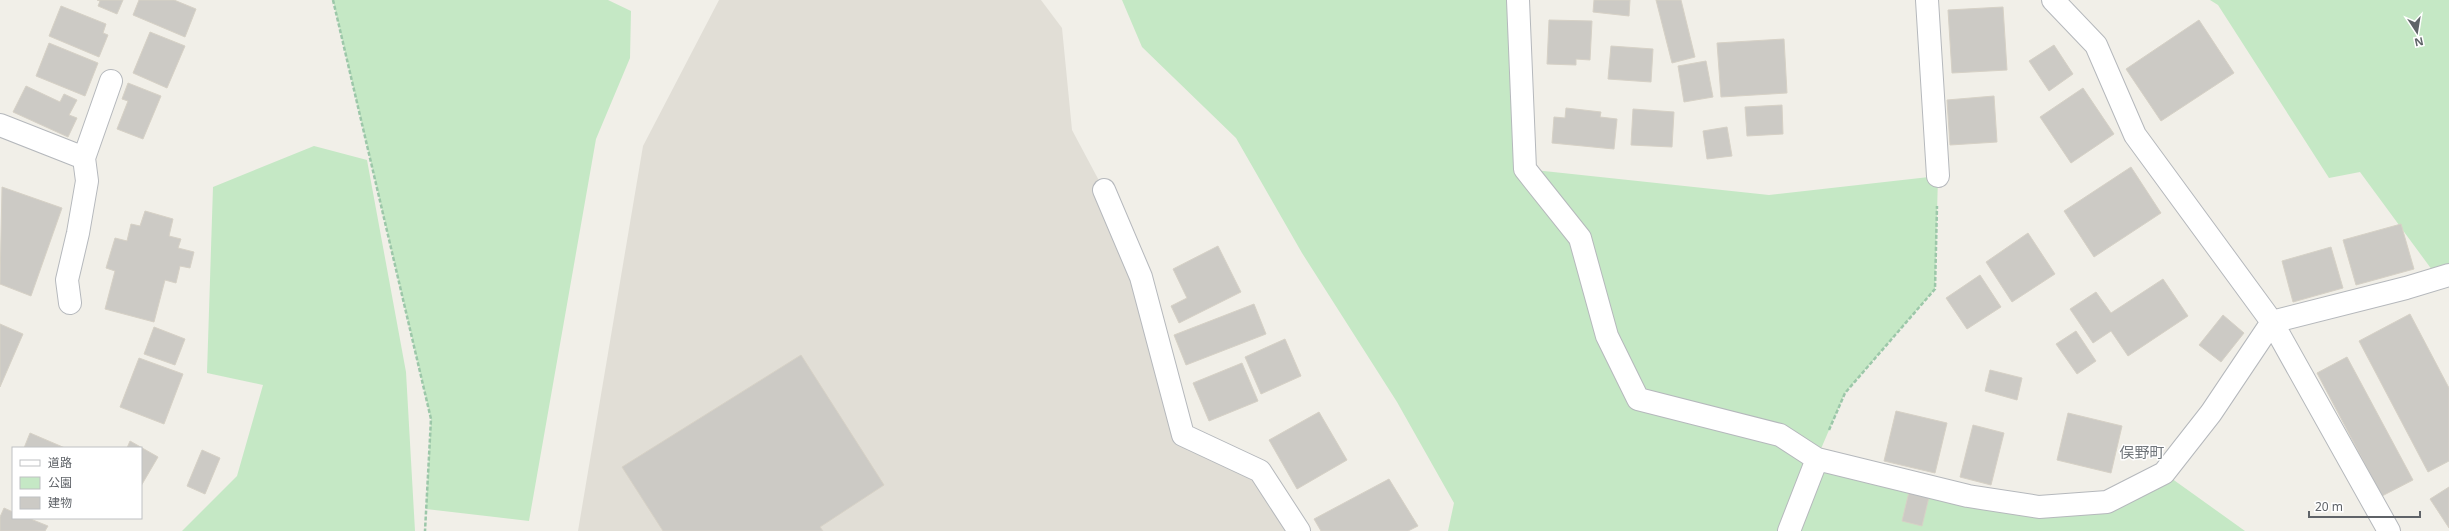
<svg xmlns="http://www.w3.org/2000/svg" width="2449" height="531" font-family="'Noto Sans','Noto Sans JP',sans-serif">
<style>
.education{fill:#e1ded6}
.green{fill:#c5e8c5}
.building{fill:#cccac5;stroke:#d6d1c6}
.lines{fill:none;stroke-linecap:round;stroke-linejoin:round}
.minor-casing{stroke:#b5b8bc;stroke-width:24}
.path{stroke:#9cc7a9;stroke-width:2.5;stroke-dasharray:4 2;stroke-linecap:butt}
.minor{stroke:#fff;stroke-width:22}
.labels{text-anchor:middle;stroke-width:3;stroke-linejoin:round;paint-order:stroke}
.neighbourhood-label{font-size:15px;fill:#70757a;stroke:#fff}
</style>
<rect width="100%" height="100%" fill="#f1efe8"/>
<path class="education" d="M719,0H1041L1062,28L1072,130L1104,190L1183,434L1260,471L1299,531H578L643,146Z"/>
<path class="green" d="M333,0H608L631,11L630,58L596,139L529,521L426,509L431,419Z
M1122,0H1518L1525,169L1769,195L1938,176L1935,289L1845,393L1817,458L2039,507L2107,502L2164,473L2245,531H1448L1454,503L1397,402L1302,253L1236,138L1142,47Z
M2210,0H2449V275L2438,278L2360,172L2329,178L2218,5Z
M314,146L367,160L406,372L415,531H182L237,476L263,385L207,373L213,187Z"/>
<path class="building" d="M97,0H123L117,14L98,6L100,1Z
M139,0H174L196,9L185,37L133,15Z
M1594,0H1630L1629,16L1593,12Z
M1656,0H1681L1695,57L1672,63Z
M61,6L106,24L103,33L108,35L99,57L49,36Z
M2003,7L2007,70L1952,73L1948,10Z
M1549,20L1592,21L1590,60L1576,59V65L1547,64Z
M2199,20L2234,73L2161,121L2126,69Z
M150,32L185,46L167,88L133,73Z
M1784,39L1787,93L1721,97L1717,43Z
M49,43L98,63L85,96L36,76Z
M2054,45L2073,74L2049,91L2029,61Z
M1611,46L1653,49L1651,82L1608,79Z
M1706,61L1713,97L1684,102L1678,66Z
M128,83L161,96L143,139L117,129L128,101L122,99Z
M26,86L60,102L64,94L77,100L69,115L77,118L68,137L13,112Z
M2083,88L2114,134L2071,163L2040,117Z
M1994,96L1997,142L1950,145L1947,100Z
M1782,105L1783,134L1747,136L1745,107Z
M1566,108L1601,112L1600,117L1617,119L1614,149L1552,143L1554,117L1565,118Z
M1633,109L1674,112L1672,147L1631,145Z
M1727,127L1732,156L1707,159L1703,131Z
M2131,167L2161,213L2094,257L2064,211Z
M2,187L62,208L31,296L0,284Z
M145,211L173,219L169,236L181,239L178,248L194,252L190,268L180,266L176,283L165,280L154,322L105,309L115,271L106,268L115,238L127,241L131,224L140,226Z
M2401,224L2414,269L2356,285L2343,240Z
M2028,233L2055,274L2012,302L1986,262Z
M1218,246L1241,292L1179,323L1171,306L1187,298L1173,269Z
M2331,247L2343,288L2293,302L2282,261Z
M1980,275L2001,307L1967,329L1946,298Z
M2163,279L2188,316L2128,356L2111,331L2093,343L2070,309L2096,292L2111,313Z
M1254,304L1266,334L1186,365L1174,335Z
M2410,314L2449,388V461L2428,472L2359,341Z
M2223,315L2244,333L2221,362L2199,345Z
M0,324L23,334L0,387Z
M154,327L185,339L175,365L144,354Z
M2076,331L2096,361L2077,374L2056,344Z
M1285,339L1301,376L1261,394L1245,357Z
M801,355L884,485L820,527L823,531H663L622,467Z
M2347,357L2413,480L2382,496L2317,373Z
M139,358L183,374L164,424L120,407Z
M1242,363L1258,401L1209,421L1193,383Z
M1990,370L2022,378L2017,400L1985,391Z
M1896,411L1947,423L1935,473L1884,461Z
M1319,412L1347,460L1297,489L1269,440Z
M2068,413L2122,426L2111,473L2057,460Z
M1973,425L2004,433L1991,485L1960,477Z
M30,433L65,448H24Z
M130,441L158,457L141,486V448H127Z
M202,450L220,458L205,494L187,486Z
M1389,479L1418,526L1408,531H1321L1314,519Z
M2449,487V528L2430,499Z
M1909,492L1929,497L1922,526L1902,521Z
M4,508L13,512V518H28L48,526L45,531H0V517Z"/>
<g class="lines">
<defs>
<path id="minor" d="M1518,0L1525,169L1580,238L1607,336L1638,399L1780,435L1817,459L1968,496L2039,507L2107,502L2164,473L2211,413L2272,322L2135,135L2096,45L2053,0
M1927,0L1938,176
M0,125L84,158L111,81
M1104,190L1141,277L1183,435L1260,471L1299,531
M70,303L67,280L78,233L87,181L84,158
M1789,531L1817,459
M2389,531L2272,322L2406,288L2449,275"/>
</defs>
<use href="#minor" class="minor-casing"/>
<path class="path" d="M333,0L431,419L425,531
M1829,430L1845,393L1935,289L1937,206"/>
<use href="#minor" class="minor"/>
</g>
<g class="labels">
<g class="neighbourhood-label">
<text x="2142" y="458">俣野町</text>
</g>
</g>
<rect x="12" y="447" width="130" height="72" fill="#ffffff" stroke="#bfc1c3"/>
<rect x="20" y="460" width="20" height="6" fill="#ffffff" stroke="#bfc1c3"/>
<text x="48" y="467" font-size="12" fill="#5f6368">道路</text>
<rect x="20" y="477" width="20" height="12" fill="#c5e8c5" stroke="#bfc1c3"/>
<text x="48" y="487" font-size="12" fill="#5f6368">公園</text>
<rect x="20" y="497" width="20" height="12" fill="#cccac5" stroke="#bfc1c3"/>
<text x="48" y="507" font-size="12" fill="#5f6368">建物</text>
<g transform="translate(2417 32) rotate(168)" stroke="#ffffff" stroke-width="3" paint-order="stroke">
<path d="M0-3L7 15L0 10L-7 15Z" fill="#5f6368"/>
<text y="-6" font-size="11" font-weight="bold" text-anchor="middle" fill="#5f6368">N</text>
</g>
<path d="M2309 511v6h111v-6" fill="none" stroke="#5f6368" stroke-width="2"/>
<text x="2315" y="511" font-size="12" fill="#5f6368" stroke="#ffffff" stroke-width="3" paint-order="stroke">20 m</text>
</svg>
